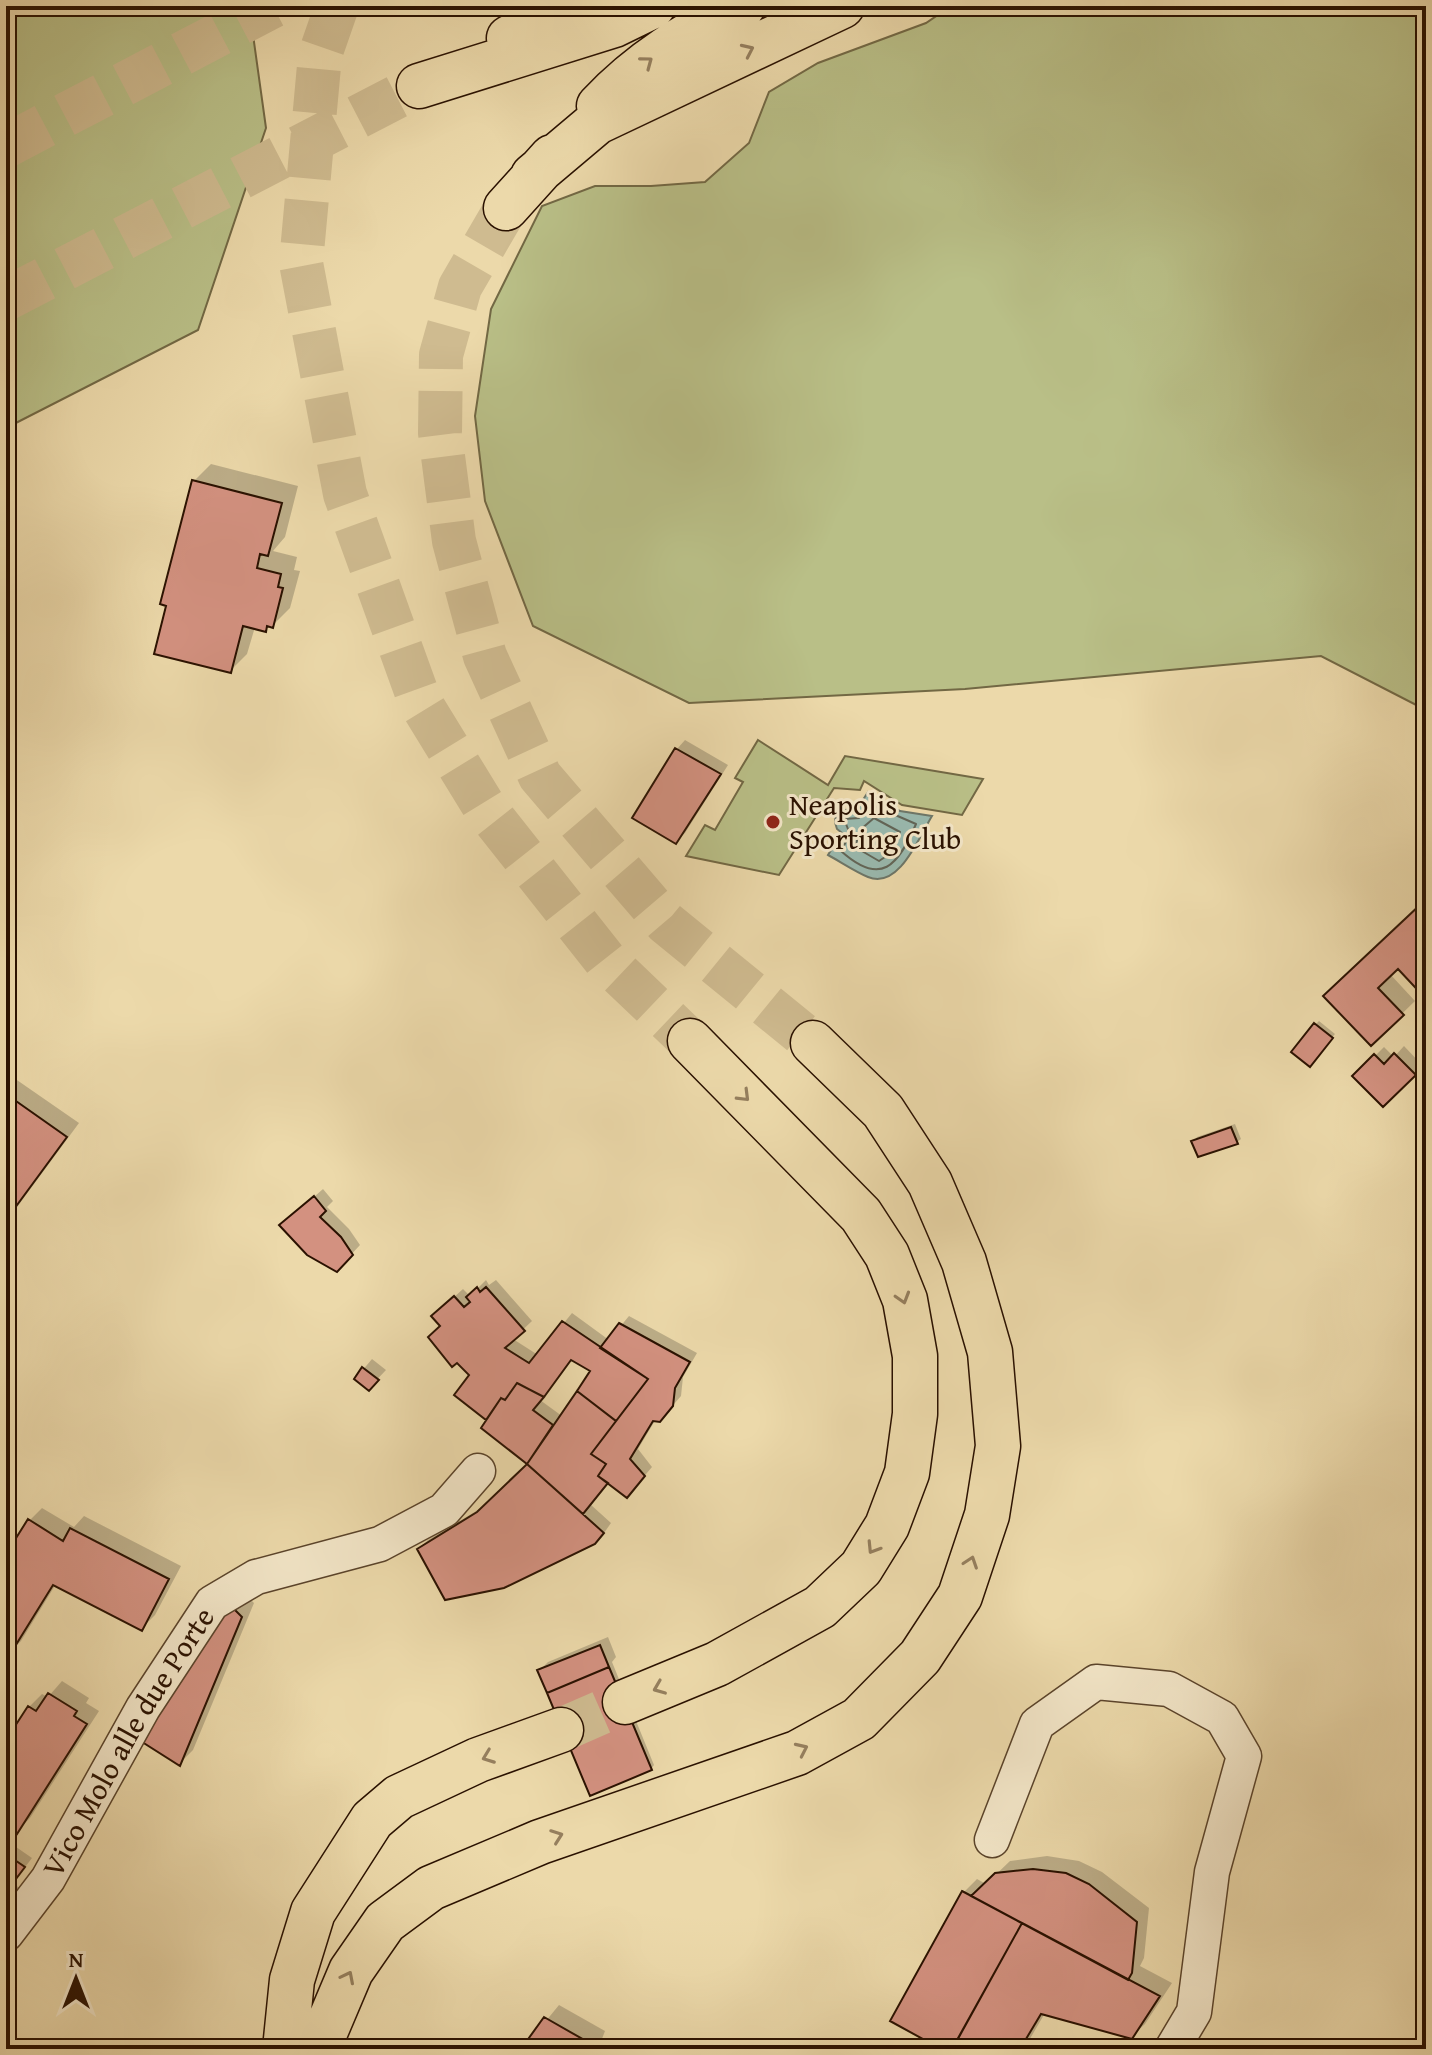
<svg xmlns="http://www.w3.org/2000/svg" width="1432" height="2055" font-family="'Gentium Book Plus',serif">
<style>
.green{fill:#b9bf87;stroke:#726844;stroke-width:2}
.water{fill:#99b9ae;stroke:#6d7668;stroke-width:2}
.shadow{fill:#0003;fill-rule:evenodd}
.lines{fill:none;stroke-linecap:round;stroke-linejoin:round}
.shore{stroke:#626557;stroke-width:2}
.building{fill:#d39180;stroke:#2a1100;stroke-width:2}
.highway-tunnel{stroke:#cfbb90;stroke-width:44;stroke-dasharray:44 22;stroke-linecap:butt}
.street-casing{stroke:#5a432a;stroke-width:37}
.highway-casing{stroke:#2a1100;stroke-width:47}
.street{stroke:#f3e6c8;stroke-width:34}
.highway{stroke:#ecd9aa;stroke-width:44}
.oneway{stroke:#957f5e}
.poi-dot{fill:#8f2418;stroke:#f3e6c8;stroke-width:3}
.labels{text-anchor:middle;stroke-width:6;stroke-linejoin:round;paint-order:stroke}
.poi-label{font-size:30px;fill:#2a1100;stroke:#f3e6c8;text-anchor:start}
.street-label{font-size:30px;fill:#2a1100;stroke:#f3e6c8}
</style>
<rect width="100%" height="100%" fill="#ecd9aa"/>
<filter id="stains"><feTurbulence type="fractalNoise" baseFrequency=".0025" numOctaves="4"/><feColorMatrix values="0 0 0 0 .2 0 0 0 0 .09 0 0 0 0 .02 0 0 0 .5 -.17"/></filter>
<radialGradient id="worn" r=".72"><stop offset=".6" stop-color="#630" stop-opacity="0"/><stop offset="1" stop-color="#630" stop-opacity=".3"/></radialGradient>
<path class="green" d="M6,6H249L266,128L198,330L6,428Z
M951,6H1426V710L1321,656L965,689L689,703L533,626L485,501L475,416L491,309L542,206L595,186H651L705,182L749,143L769,92L818,63L926,23Z
M758,740L828,785L845,756L983,779L962,815L902,805L864,781L860,790L834,788L779,875L686,856L705,825L715,830L743,782L735,778Z"/>
<path class="water" d="M868,792L900,811L932,816C919,837 899,890 868,877C854,871 841,862 828,855L842,833L837,829C831,814 842,806 855,812Z"/>
<path class="shadow" d="M211,464L298,486L285,537L273,551L297,557L294,570L300,571L290,608L272,626L269,625L265,629L255,627L247,654L230,671L194,481Z
M685,740L728,765L685,833L676,841L634,817L677,749Z
M6,762L16,772L6,782Z
M1426,901V996L1398,967L1390,974L1415,1001L1371,1044L1339,983Z
M1319,1021L1335,1034L1313,1060L1315,1025Z
M1404,1046L1422,1065L1383,1104L1355,1076L1384,1047L1394,1057Z
M14,1078L79,1123L6,1222V1085Z
M1235,1124L1241,1139L1237,1142L1194,1141L1197,1137Z
M323,1189L333,1201L327,1207L349,1229L360,1245L337,1270L291,1217Z
M486,1280L489,1285L496,1280L532,1321L513,1339L538,1355L572,1313L609,1340L629,1316L697,1353L683,1377L681,1396L668,1411L656,1419L638,1449L652,1467L635,1487L608,1481L590,1504L611,1523L604,1533L419,1549L428,1540L488,1504L530,1463L484,1428L489,1419L456,1394L472,1374L442,1326V1308L463,1289L470,1296ZM572,1358L593,1370L562,1416L540,1400Z
M372,1359L386,1370L369,1388L356,1378Z
M42,1508L74,1527L84,1516L181,1566L155,1615L142,1628L56,1584L21,1641L8,1654L6,1652V1558L29,1521Z
M244,1593L254,1603L193,1750L180,1763L142,1739Z
M608,1637L616,1657L612,1662L654,1765L651,1769L540,1670L548,1662Z
M62,1681L89,1698L86,1703L99,1711L30,1818L17,1831L6,1824V1744L29,1707L42,1694L48,1697Z
M6,1840L32,1858L13,1883L22,1890L6,1909Z
M1047,1856L1079,1861L1102,1872L1149,1908L1144,1958L1140,1966L1172,1983L1145,2024L1131,2037L1045,2013L1024,2049H964L956,2045L952,2049H945L964,1892L977,1879L986,1884L1010,1861Z
M559,2005L605,2031L598,2049H523Z"/>
<g class="lines">
<path class="shore" d="M870,804L916,824C898,866 881,887 841,851L850,834L844,819L859,818Z
M874,818L900,832L885,857L879,861L855,847L860,830Z"/>
</g>
<path class="building" d="M192,480L282,503L268,556L260,554L257,568L281,574L278,587L283,588L273,628L267,626L266,632L243,626L231,673L154,654L166,606L160,604Z
M675,748L721,774L676,844L632,818Z
M1421,904L1426,909V999L1398,969L1378,988L1404,1015L1371,1046L1323,996Z
M1314,1023L1333,1038L1310,1067L1291,1052Z
M1394,1053L1416,1075L1383,1107L1352,1076L1374,1054L1384,1064Z
M6,1094L67,1137L6,1220Z
M1231,1127L1238,1144L1198,1157L1191,1141Z
M314,1196L326,1211L320,1217L341,1237L353,1255L337,1272L307,1255L279,1225Z
M477,1287L480,1292L486,1287L525,1331L505,1348L529,1363L562,1321L648,1379L616,1421L577,1391L590,1371L571,1360L544,1397L517,1383L505,1400L501,1398L486,1420L454,1395L469,1375L457,1363L452,1367L428,1337L440,1326L431,1316L454,1296L464,1307L470,1302L466,1297Z
M619,1323L690,1362L675,1388L673,1406L660,1422L653,1421L630,1459L645,1476L627,1498L598,1476L606,1464L591,1454L648,1379L600,1348Z
M362,1367L379,1380L369,1391L354,1379Z
M517,1383L544,1397L533,1410L553,1425L527,1464L481,1428L501,1398L505,1400Z
M577,1391L616,1421L591,1454L606,1464L598,1476L608,1483L583,1514L527,1464Z
M527,1464L604,1533L595,1544L504,1588L445,1600L417,1549L477,1512Z
M28,1519L63,1541L70,1528L169,1579L142,1631L53,1585L9,1656L6,1655V1554Z
M230,1605L242,1617L180,1766L139,1740Z
M600,1645L609,1667L547,1693L537,1670Z
M609,1667L652,1770L590,1796L547,1693Z
M48,1693L77,1711L74,1716L87,1724L17,1834L6,1826V1740L28,1706L36,1711Z
M6,1854L25,1867L6,1892Z
M1033,1869L1066,1873L1089,1884L1137,1922L1132,1973L1128,1980L971,1896L995,1873Z
M962,1891L1022,1923L952,2049H941L890,2021Z
M1022,1923L1160,1996L1132,2039L1041,2014L1020,2049H959L954,2046Z
M544,2017L593,2045L591,2049H521Z"/>
<g class="lines">
<path class="highway-tunnel" d="M337,6L320,55L301,263L345,494L420,702L485,808L606,961L690,1041
M6,146L273,6
M506,208L460,287L441,355L440,433L454,541L485,656L540,776L666,923L813,1043
M6,299L408,91
M561,1730L625,1702"/>
<defs>
<g id="street">
<path d="M992,1840L1037,1724L1096,1682L1169,1689L1222,1718L1244,1756L1212,1872L1194,2012L1172,2049"/>
<path id="s1" d="M6,1934L48,1879L143,1708L212,1603L256,1577L380,1544L444,1510L478,1471"/>
</g>
<path id="highway" d="M509,38L567,6
M419,86L614,25L653,6
M599,106C640,62 689,32 743,6
M533,176L597,122L842,6
M506,208L552,157
M625,1702L717,1664L820,1607L861,1568L887,1526L907,1473L915,1414V1356L905,1300L887,1255L861,1215L690,1041
M285,2049L292,1980L313,1912L372,1820L399,1797L478,1760L561,1730
M318,2049L351,1971L385,1922L431,1888L540,1842L797,1753L859,1719L920,1657L960,1596L987,1515L998,1446L990,1352L964,1262L930,1183L883,1111L813,1043"/>
</defs>
<use href="#street" class="street-casing"/>
<use href="#highway" class="highway-casing"/>
<use href="#street" class="street"/>
<use href="#highway" class="highway"/>
</g>
<defs><path id="oneway-chevron" d="M-2-3.5L2.5 0L-2 3.5" fill="none" stroke-width="1.6" stroke-linecap="round" stroke-linejoin="round" transform="scale(2)"/></defs>
<g class="oneway">
<use href="#oneway-chevron" transform="translate(748 50) rotate(-25)"/>
<use href="#oneway-chevron" transform="translate(647 62) rotate(-37)"/>
<use href="#oneway-chevron" transform="translate(744 1096) rotate(45)"/>
<use href="#oneway-chevron" transform="translate(903 1298) rotate(73)"/>
<use href="#oneway-chevron" transform="translate(873 1548) rotate(122)"/>
<use href="#oneway-chevron" transform="translate(971 1562) rotate(-71)"/>
<use href="#oneway-chevron" transform="translate(659 1688) rotate(158)"/>
<use href="#oneway-chevron" transform="translate(802 1749) rotate(-25)"/>
<use href="#oneway-chevron" transform="translate(488 1757) rotate(159)"/>
<use href="#oneway-chevron" transform="translate(557 1836) rotate(-20)"/>
<use href="#oneway-chevron" transform="translate(348 1977) rotate(-63)"/>
</g>
<circle class="poi-dot" cx="773" cy="822" r="8"/>
<g class="labels">
<g class="poi-label">
<text x="789" y="815">Neapolis<tspan x="789" dy="34">Sporting Club</tspan></text>
</g>
<g class="street-label">
<text dy="10" stroke="none"><textPath href="#s1" startOffset="228">Vico Molo alle due Porte</textPath></text>
</g>
</g>
<rect width="1432" height="2055" fill="none" stroke="#ecd9aa" stroke-width="32"/>
<rect x="8" y="8" width="1416" height="2039" fill="none" stroke="#2a1100" stroke-width="4"/>
<rect x="16" y="16" width="1400" height="2023" fill="none" stroke="#2a1100" stroke-width="2"/>
<g transform="translate(76 1979)" stroke="#f3e6c8" stroke-width="6" paint-order="stroke">
<path d="M0-6L14 30L0 20L-14 30Z" fill="#2a1100"/>
<text y="-12" font-size="22" font-weight="bold" text-anchor="middle" fill="#2a1100">N</text>
</g>
<rect width="100%" height="100%" filter="url(#stains)"/>
<rect width="100%" height="100%" fill="url(#worn)"/>
</svg>
